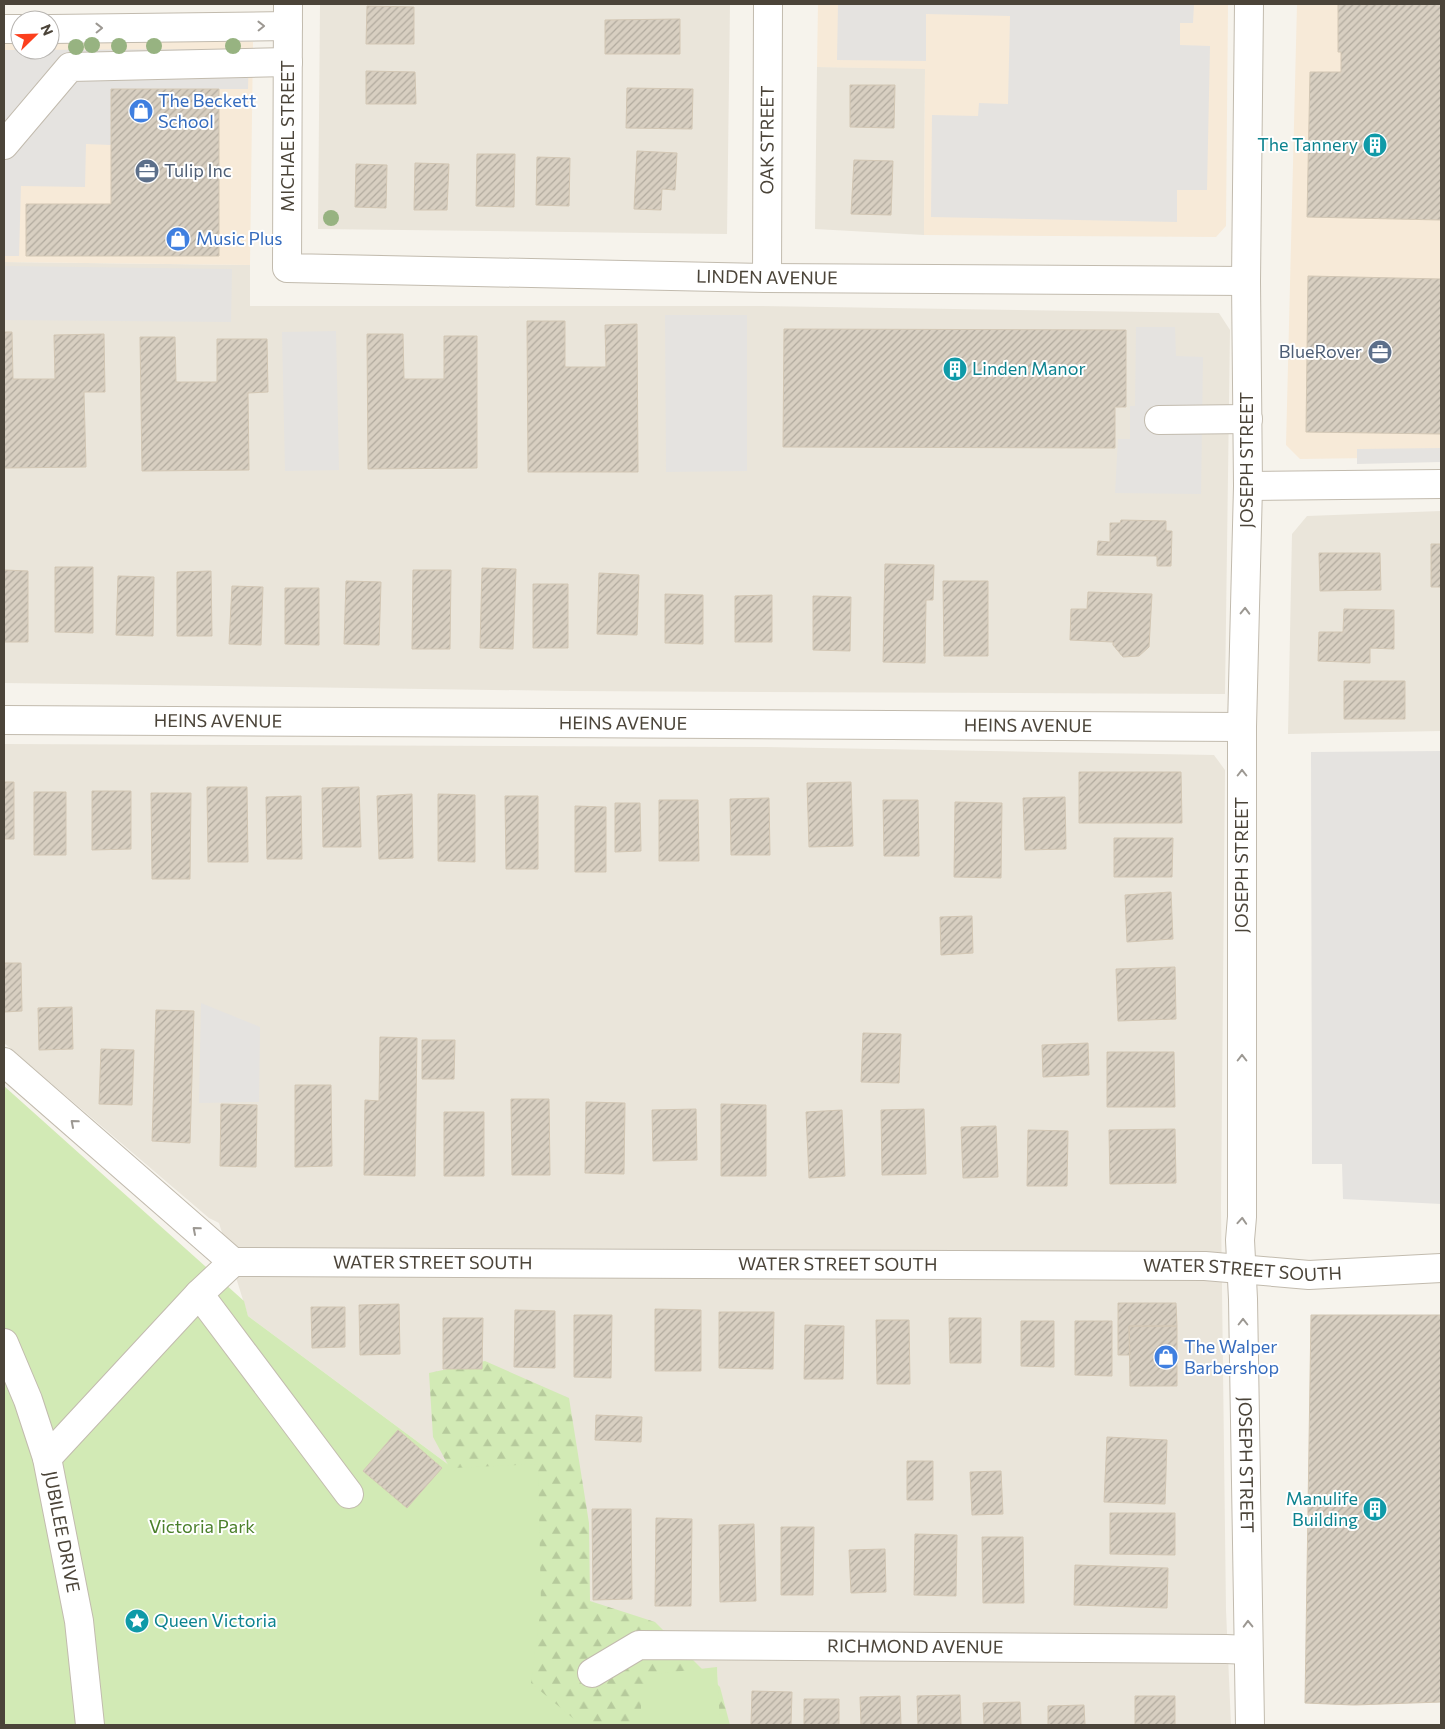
<svg xmlns="http://www.w3.org/2000/svg" width="1445" height="1729" font-family="Commissioner,sans-serif">
<style>
.residential{fill:#eae5da}
.commercial{fill:#f7ead8}
.forest{fill:url(#forest-firs)}
.park{fill:#d2eab5}
.parking{fill:#e5e3e0}
.building{fill:url(#building-hatch);stroke:#d3c7b4}
.lines{fill:none;stroke-linecap:round;stroke-linejoin:round}
.minor-casing{stroke:#c2bbae;stroke-width:30}
.minor{stroke:#fff;stroke-width:28}
.tree{fill:#97b381}
.oneway{stroke:#9c9892}
.labels{text-anchor:middle;stroke-width:4;stroke-linejoin:round;paint-order:stroke}
.shop-label{font-size:18px;fill:#366cbe;stroke:#fff;text-anchor:start}
.street-label{font-size:18px;fill:#4b4439;stroke:#fff}
.culture-label{font-size:18px;fill:#0d838f;stroke:#fff;text-anchor:end}
.service-label{font-size:18px;fill:#4e5e75;stroke:#fff;text-anchor:start}
.park-label{font-size:18px;fill:#4a7f2a;stroke:#fff}
</style>
<defs>
<pattern id="forest-firs" width="22" height="20" patternUnits="userSpaceOnUse" patternTransform="scale(1.25)"><rect width="22" height="20" fill="#d2eab5"/><path d="M5 1l3.5 6h-7zM16 11l3.5 6h-7z" fill="#b6ca9c"/></pattern>
<pattern id="building-hatch" width="6" height="6" patternUnits="userSpaceOnUse" patternTransform="scale(1.25)"><rect width="6" height="6" fill="#d8cfc1"/><path d="M-1 1l2-2M0 6l6-6M5 7l2-2" fill="none" stroke="#b1aa9e"/></pattern>
</defs>
<rect width="100%" height="100%" fill="#f6f3ec"/>
<path class="residential" d="M320,4H730L727,234L318,229Z
M817,67L925,68L924,235L815,229Z
M4,262L250,265V306H757L1219,313L1230,330L1225,694L571,691L4,683Z
M1441,511V731L1288,734L1292,534L1307,516Z
M4,744L766,747L1214,755L1225,770L1221,1209L1226,1610L1231,1725H720L717,1668L656,1674L453,1468L248,1316L219,1223L209,1218L4,1043Z"/>
<path class="commercial" d="M818,4H1228L1226,226L1216,237L924,235L925,69L817,67Z
M1297,4H1441V457L1300,459L1286,445Z
M4,42H20V50H50V42H253L250,265L4,262Z"/>
<path class="forest" d="M485,1361L569,1398L589,1523L590,1601L655,1622L720,1687L730,1725H496L454,1476L433,1437L429,1373Z"/>
<path class="park" d="M4,1086L244,1301L248,1316L453,1468L538,1464L541,1605L531,1683L581,1725H4Z
M717,1667L720,1725H641V1699L656,1674Z"/>
<path class="parking" d="M838,4H1194L1193,23H1180V45L1210,46L1207,190H1177V222L931,217L932,115L978,116L979,103L1008,104L1010,16L926,14V61L837,60Z
M249,49L248,89H111V145L86,144L85,187L21,186L19,256H4V50Z
M4,266L232,269L231,322L4,320Z
M665,315H747V471L666,472Z
M1136,327H1175L1176,356L1203,357L1201,494L1115,493L1118,439H1130V406H1135Z
M336,331L339,470L285,471L282,332Z
M1441,448V462L1357,464V449Z
M1441,751V1204L1343,1199L1342,1164H1312L1311,752Z
M201,1003L260,1027L259,1102L199,1103Z"/>
<path class="building" d="M1338,4H1441V220L1307,217L1310,72H1341V52H1338Z
M367,6L414,7V44H366Z
M680,19V54H605V20Z
M366,71L415,72L416,104H366Z
M850,85H895L894,128L850,127Z
M627,88L693,89L692,129L626,128Z
M111,89H219V256H26V204H111Z
M637,151L677,153L675,190L662,189L661,210L634,209Z
M477,154H515L514,207L476,206Z
M537,157L570,158L569,206L536,205Z
M854,160L893,161L891,215L851,214Z
M415,163L449,164L447,210H414Z
M356,164L387,165L386,208L355,207Z
M1308,276L1441,279V434L1306,432Z
M527,321H565V367H606L605,325L637,324L638,472H528Z
M784,329L1126,330V407H1115V448L783,447Z
M4,332H12L13,379H55L54,335L104,334L105,392H84L86,467L4,468Z
M367,334H403L404,379H444V336H477V468L368,469Z
M140,337H175L176,382H217V339H267L268,392L248,393L249,470L142,471Z
M1121,520L1166,521V531H1172L1171,566H1157V556L1097,555L1098,541L1110,542V523H1120Z
M1431,544H1441V587H1431Z
M1319,553H1380L1381,590L1320,591Z
M885,564L934,565L933,600H926L925,663L883,662Z
M55,567H93V633L55,632Z
M482,568L516,569L513,649L480,648Z
M4,570L28,571V642H4Z
M413,570H451L450,649H412Z
M211,571L212,636H177V572Z
M599,573L639,575L637,635L597,634Z
M118,576L154,577L153,636L116,635Z
M346,581L381,582L379,645L344,644Z
M943,581H988V656H944Z
M533,584H568V648H533Z
M232,586L263,587L261,645L229,644Z
M285,588H319V645L285,644Z
M1088,592L1152,594L1149,647L1139,656L1123,657L1113,645V642L1070,640L1071,609H1087Z
M665,594L703,595V644L665,643Z
M772,595V642H735V596Z
M813,596L851,597L850,651L813,650Z
M1344,609L1394,610V649L1370,648V663L1318,661L1319,632H1343Z
M1344,681H1405V719H1344Z
M1079,772H1181L1182,823H1079Z
M4,782H14V839H4Z
M851,782L853,846L809,847L807,783Z
M207,787H247L248,862H208Z
M359,787L361,847H323L322,788Z
M92,791H131V849L92,850Z
M34,792H66V855H34Z
M151,793H191L190,879H152Z
M412,794L413,858L379,859L377,796Z
M438,794L475,795V862L438,861Z
M301,796L302,859H267L266,797Z
M505,796H538V869H506Z
M1065,797L1066,849L1025,850L1023,798Z
M769,798L770,855H731L730,799Z
M659,800H698L699,861H659Z
M883,800H918L919,856H884Z
M955,802L1002,803L1001,878L954,877Z
M615,803H640L641,851L615,852Z
M575,806L606,807V872H575Z
M1114,838H1173L1172,877H1114Z
M1171,892L1173,939L1127,942L1125,895Z
M972,916L973,953L941,955L940,917Z
M4,963H21L22,1011L4,1012Z
M1175,967L1176,1019L1118,1021L1116,969Z
M72,1007L73,1049L39,1050L38,1008Z
M156,1010L194,1011L190,1143L152,1141Z
M863,1033L901,1034L899,1083L861,1082Z
M380,1037L417,1038L415,1176L364,1175L365,1100L379,1101Z
M422,1040H455L454,1079H422Z
M1088,1043L1089,1075L1043,1077L1042,1045Z
M101,1049L134,1050L132,1105L99,1104Z
M1107,1052H1174L1175,1107H1107Z
M295,1085H331L332,1166L295,1167Z
M511,1099H549L550,1175H512Z
M586,1102L625,1103L624,1174L585,1173Z
M221,1104L257,1105L256,1167L220,1166Z
M721,1104L766,1105V1176H721Z
M696,1109L697,1160L653,1161L652,1110Z
M924,1109L926,1174L882,1175L881,1110Z
M842,1110L845,1176L809,1178L806,1112Z
M444,1112H484V1176H444Z
M996,1126L998,1177L963,1178L961,1127Z
M1175,1129L1176,1183L1110,1184L1109,1130Z
M1028,1130L1068,1131L1067,1186H1027Z
M1118,1303H1176L1177,1326H1129L1130,1355H1118Z
M399,1304L400,1354L360,1355L359,1305Z
M311,1307H345V1347L312,1348Z
M655,1309L701,1310V1371H655Z
M515,1310L555,1311V1368L514,1367Z
M719,1312H774L773,1369L719,1368Z
M574,1315H612L611,1378L574,1377Z
M1311,1315H1441V1702L1354,1705L1305,1703Z
M443,1318H483L482,1369H443Z
M949,1318H981V1363H950Z
M876,1320H909L910,1384H877Z
M1021,1321H1054V1367L1021,1366Z
M1075,1321H1112V1376L1075,1375Z
M805,1325L844,1326L843,1379H804Z
M1129,1326H1177V1386H1130Z
M596,1415L642,1417L641,1442L595,1440Z
M398,1430L442,1468L407,1508L363,1471Z
M1107,1437L1167,1440L1165,1504L1104,1502Z
M907,1461H933V1500H907Z
M1001,1471L1003,1514L972,1515L970,1472Z
M592,1509H631L632,1599L593,1600Z
M1110,1513H1175V1555L1110,1554Z
M656,1518L692,1519L691,1606H655Z
M754,1524L756,1601L720,1602L719,1525Z
M781,1527H814L813,1595H781Z
M915,1534L957,1535L956,1596L914,1595Z
M982,1537H1023L1024,1603H983Z
M885,1549L886,1592L851,1593L849,1550Z
M1075,1565L1168,1568L1167,1608L1074,1605Z
M752,1691L792,1692L791,1725H751Z
M960,1695L961,1725H918L917,1696Z
M900,1696L901,1725H861L860,1697Z
M1135,1696H1175V1725H1135Z
M804,1699H839V1725H804Z
M1020,1702L1021,1725H984L983,1703Z
M1084,1705L1085,1725H1048V1706Z"/>
<g class="lines">
<defs>
<g id="minor">
<path id="s1" d="M288,4L287,268L767,278L1246,281"/>
<path id="s2" d="M1249,4L1246,281L1248,486L1242,727V1217L1240,1240L1243,1299L1250,1725"/>
<path d="M4,29H20"/>
<path d="M50,29L288,26"/>
<path d="M4,145L70,67L288,62"/>
<path id="s3" d="M767,278L768,4"/>
<path d="M1159,420L1248,419"/>
<path d="M1248,486L1441,484"/>
<path id="s4" d="M4,720L1242,727"/>
<path d="M4,1062L233,1262"/>
<path d="M199,1294L349,1494"/>
<path id="s5" d="M4,1343L28,1400L47,1458L79,1621L90,1725"/>
<path id="s6" d="M47,1458L199,1294L233,1262L1205,1266L1309,1275L1441,1268"/>
<path id="s7" d="M592,1673L639,1645L1226,1649L1248,1650"/>
</g>
</defs>
<use href="#minor" class="minor-casing"/>
<use href="#minor" class="minor"/>
</g>
<g class="tree">
<circle cx="92" cy="45" r="8"/>
<circle cx="119" cy="46" r="8"/>
<circle cx="154" cy="46" r="8"/>
<circle cx="233" cy="46" r="8"/>
<circle cx="76" cy="47" r="8"/>
<circle cx="331" cy="218" r="8"/>
</g>
<defs><path id="oneway-chevron" d="M-2-3.5L2.5 0L-2 3.5" fill="none" stroke-width="1.6" stroke-linecap="round" stroke-linejoin="round" transform="scale(1.25)"/></defs>
<g class="oneway">
<use href="#oneway-chevron" transform="translate(261 26) rotate(-1)"/>
<use href="#oneway-chevron" transform="translate(99 28) rotate(-1)"/>
<use href="#oneway-chevron" transform="translate(1245 611) rotate(-89)"/>
<use href="#oneway-chevron" transform="translate(1242 773) rotate(-90)"/>
<use href="#oneway-chevron" transform="translate(1242 1058) rotate(-90)"/>
<use href="#oneway-chevron" transform="translate(74 1123) rotate(-139)"/>
<use href="#oneway-chevron" transform="translate(1242 1221) rotate(-86)"/>
<use href="#oneway-chevron" transform="translate(196 1230) rotate(-139)"/>
<use href="#oneway-chevron" transform="translate(1243 1322) rotate(-90)"/>
<use href="#oneway-chevron" transform="translate(1248 1624) rotate(-91)"/>
</g>
<defs>
<symbol id="shop-disc" viewBox="-11 -11 22 22"><circle r="9.5" fill="#3f7fe0" stroke="#fff"/><path d="M-5-2.5h2.3a2.7 3.5 0 0 1 5.4 0H5L5.5 6h-11ZM-1.5-2.5h3a1.5 2.3 0 0 0-3 0Z" fill="#fff"/></symbol>
<symbol id="building-disc" viewBox="-11 -11 22 22"><circle r="9.5" fill="#0f9aa8" stroke="#fff"/><path d="M-4-6H4V6H1V3H-1V6H-4ZM-2.5-4.3h1.7v1.8h-1.7ZM.8-4.3h1.7v1.8H.8ZM-2.5-1h1.7V.8h-1.7ZM.8-1h1.7V.8H.8Z" fill="#fff"/></symbol>
<symbol id="office-disc" viewBox="-11 -11 22 22"><circle r="9.5" fill="#5c6f8a" stroke="#fff"/><path d="M-6-3h4V-5.5h4V-3h4V5H-6ZM-1-4.5V-3h2v-1.5ZM-6 0V1H6V0Z" fill="#fff"/></symbol>
<symbol id="sight-disc" viewBox="-11 -11 22 22"><circle r="9.5" fill="#0f9aa8" stroke="#fff"/><path d="M0-6L1.8-2.2L6-1.7L2.9 1.2L3.7 5.4L0 3.3L-3.7 5.4L-2.9 1.2L-6-1.7L-1.8-2.2Z" fill="#fff"/></symbol>
</defs>
<g fill-rule="evenodd">
<use href="#shop-disc" x="127" y="97" width="28" height="28"/>
<use href="#building-disc" x="1361" y="131" width="28" height="28"/>
<use href="#office-disc" x="133" y="157" width="28" height="28"/>
<use href="#shop-disc" x="164" y="225" width="28" height="28"/>
<use href="#office-disc" x="1366" y="338" width="28" height="28"/>
<use href="#building-disc" x="941" y="355" width="28" height="28"/>
<use href="#shop-disc" x="1152" y="1343" width="28" height="28"/>
<use href="#building-disc" x="1361" y="1495" width="28" height="28"/>
<use href="#sight-disc" x="123" y="1607" width="28" height="28"/>
</g>
<g class="labels">
<g class="shop-label">
<text x="158" y="107">The Beckett<tspan x="158" dy="21">School</tspan></text>
<text x="196" y="245">Music Plus</text>
<text x="1184" y="1353">The Walper<tspan x="1184" dy="21">Barbershop</tspan></text>
</g>
<g class="street-label">
<text transform="translate(288 136) rotate(-90)" y="6">MICHAEL STREET</text>
<text dy="6" stroke="none"><textPath href="#s3" startOffset="138">OAK STREET</textPath></text>
<text dy="6" stroke="none"><textPath href="#s1" startOffset="744">LINDEN AVENUE</textPath></text>
<text transform="translate(1247 460) rotate(-90)" y="6">JOSEPH STREET</text>
<text dy="6" stroke="none"><textPath href="#s4" startOffset="214">HEINS AVENUE</textPath></text>
<text dy="6" stroke="none"><textPath href="#s4" startOffset="619">HEINS AVENUE</textPath></text>
<text dy="6" stroke="none"><textPath href="#s4" startOffset="1024">HEINS AVENUE</textPath></text>
<text transform="translate(1242 865) rotate(-90)" y="6">JOSEPH STREET</text>
<text dy="6" stroke="none"><textPath href="#s6" startOffset="470">WATER STREET SOUTH</textPath></text>
<text dy="6" stroke="none"><textPath href="#s6" startOffset="875">WATER STREET SOUTH</textPath></text>
<text dy="6" stroke="none"><textPath href="#s6" startOffset="1280">WATER STREET SOUTH</textPath></text>
<text dy="6" stroke="none"><textPath href="#s2" startOffset="1461">JOSEPH STREET</textPath></text>
<text dy="6" stroke="none"><textPath href="#s5" startOffset="198">JUBILEE DRIVE</textPath></text>
<text dy="6" stroke="none"><textPath href="#s7" startOffset="331">RICHMOND AVENUE</textPath></text>
</g>
<g class="culture-label">
<text x="1358" y="151">The Tannery</text>
<text x="972" y="375" text-anchor="start">Linden Manor</text>
<text x="1358" y="1505">Manulife<tspan x="1358" dy="21">Building</tspan></text>
<text x="154" y="1627" text-anchor="start">Queen Victoria</text>
</g>
<g class="service-label">
<text x="164" y="177">Tulip Inc</text>
<text x="1362" y="358" text-anchor="end">BlueRover</text>
</g>
<g class="park-label">
<text x="202" y="1533">Victoria Park</text>
</g>
</g>
<rect width="1445" height="1729" fill="none" stroke="#4b4439" stroke-width="10"/>
<g transform="translate(35 35) rotate(67)"><circle r="24" fill="#ffffff" stroke="#b7b4b0"/>
<path d="M0-4L9 19L0 12L-9 19Z" fill="#fc3f1d"/>
<text y="-8" font-size="14" font-weight="bold" text-anchor="middle" fill="#4b4439">N</text>
</g>
</svg>
